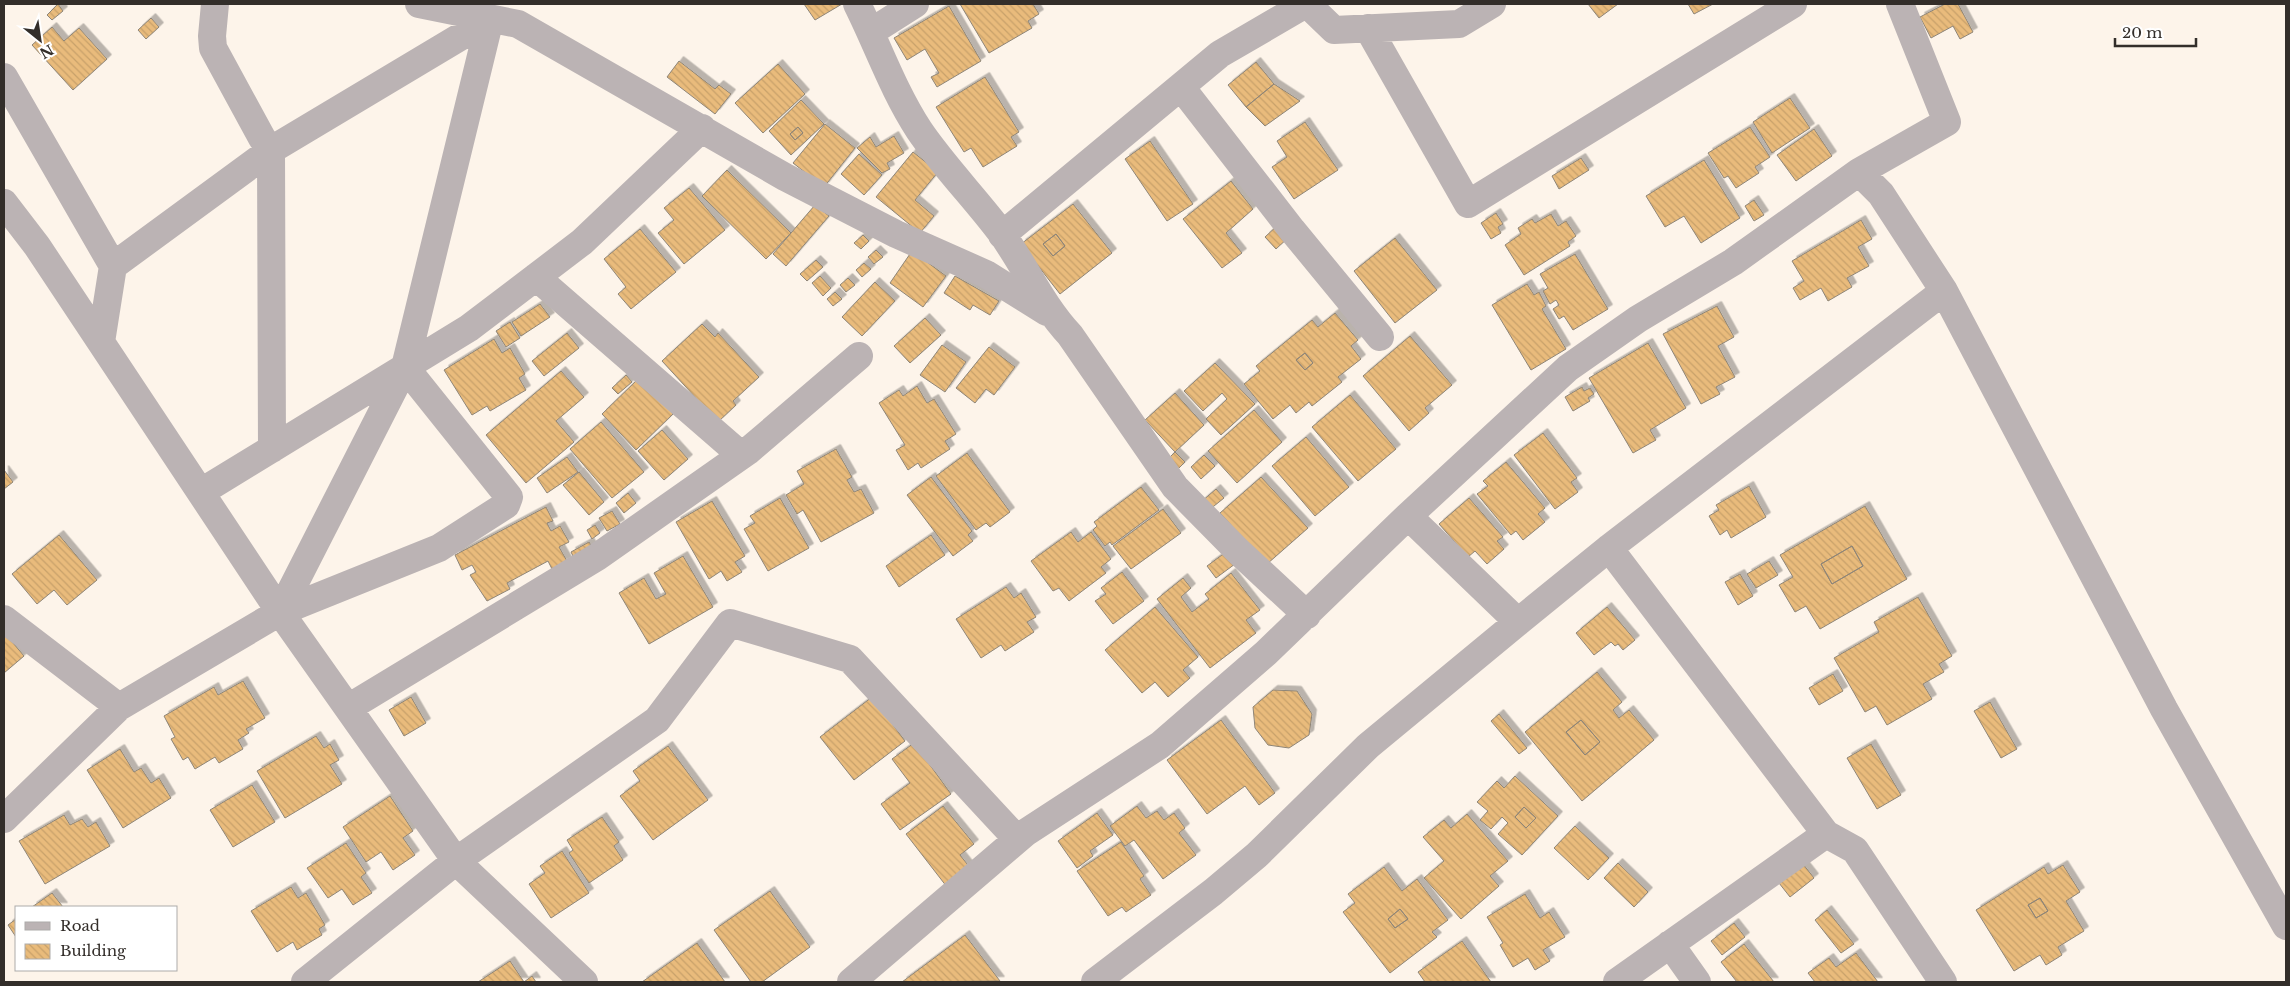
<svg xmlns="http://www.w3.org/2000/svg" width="2290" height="986" font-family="'Libre Baskerville',serif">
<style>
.building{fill:url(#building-back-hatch);stroke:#8e8578;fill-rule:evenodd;filter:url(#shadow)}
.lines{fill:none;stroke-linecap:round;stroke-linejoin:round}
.minor{stroke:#bbb3b4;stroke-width:28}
</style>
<defs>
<pattern id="building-back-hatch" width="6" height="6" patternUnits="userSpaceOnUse" patternTransform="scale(1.25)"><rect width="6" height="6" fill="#e9bb7b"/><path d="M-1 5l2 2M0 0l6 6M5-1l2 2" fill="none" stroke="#c8a16a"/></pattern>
<filter id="shadow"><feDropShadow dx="4.5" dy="-4.5" stdDeviation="0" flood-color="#0004"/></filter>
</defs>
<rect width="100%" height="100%" fill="#fdf4ea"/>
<path class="building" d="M58,4L63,11L52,20L47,15Z
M804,4H842L815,20Z
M960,4H1033L1039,14L1028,21L1032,28L989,53Z
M1588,4H1618L1599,18Z
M1688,4H1713L1694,14Z
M1945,4H1958L1973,32L1960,39L1953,26L1931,38L1920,17Z
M949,6L981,61L937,87L931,77L939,73L925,49L907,60L894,38Z
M151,18L159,27L146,39L138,30Z
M52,27L64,41L79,28L107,59L73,90L32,45Z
M679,61L715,89L719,85L731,94L715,114L667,77Z
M1256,62L1274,84L1246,107L1228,85Z
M778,64L805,94L763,133L735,103Z
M985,77L1019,132L1011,137L1017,146L983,167L971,148L964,152L936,107Z
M1274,84L1300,101L1265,126L1246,107Z
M1790,98L1810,128L1772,153L1753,122Z
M801,100L824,124L791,155L769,131ZM798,127L803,133L795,140L790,134Z
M1305,122L1338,170L1294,199L1272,167L1287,157L1277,141Z
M825,124L855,148L824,187L793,163Z
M798,127L803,133L795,140L790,134Z
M1750,127L1770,157L1755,167L1759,173L1736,188L1728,176L1724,178L1708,153Z
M1814,129L1832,156L1796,181L1777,155Z
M894,136L904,153L887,163L890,169L882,173L857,148L870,137L876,147Z
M1150,141L1193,204L1167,221L1125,159Z
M913,152L938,172L915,200L934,216L920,233L876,197Z
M859,154L882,175L864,195L841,174Z
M1581,158L1589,170L1559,189L1552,176Z
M1704,160L1740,218L1701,243L1684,216L1665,227L1646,196Z
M727,170L791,233L766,259L702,196Z
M1231,181L1253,209L1226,233L1242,253L1222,268L1183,219Z
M689,188L725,230L684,264L658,233L674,220L664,208Z
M1754,200L1764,215L1754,221L1745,206Z
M1073,204L1112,253L1060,294L1021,244ZM1056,234L1065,246L1053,256L1043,244Z
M815,205L829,216L786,266L773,254Z
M1496,213L1503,224L1498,227L1501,233L1491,239L1481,223Z
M1551,214L1558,226L1566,221L1576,236L1568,242L1570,246L1524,275L1505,245L1521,234L1518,228L1532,219L1535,223Z
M1861,220L1872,239L1858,247L1869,266L1847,278L1852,287L1828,301L1821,288L1800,300L1793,288L1804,281L1792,261Z
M1279,224L1290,236L1276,249L1265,237Z
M640,229L676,272L631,309L618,294L626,287L604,259Z
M1056,234L1065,246L1053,256L1043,244Z
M863,235L869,241L861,249L854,243Z
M1395,238L1437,290L1395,323L1354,271Z
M876,250L883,257L874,264L868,257Z
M912,251L946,276L923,307L890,283Z
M1575,254L1608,309L1573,330L1564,316L1559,319L1553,309L1559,305L1556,300L1550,304L1543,291L1548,288L1540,274Z
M816,260L823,267L807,281L800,274Z
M864,263L871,269L862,277L856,270Z
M820,276L831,288L823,296L812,283Z
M955,276L999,301L990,315L973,305L970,310L944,293Z
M848,278L855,285L846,292L840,285Z
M875,282L895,301L862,336L842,317Z
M1527,284L1534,295L1539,292L1546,306L1542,309L1566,349L1531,370L1492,305Z
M835,292L842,299L833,306L827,299Z
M540,304L550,317L521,336L512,322Z
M1717,306L1734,337L1718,346L1735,377L1716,387L1720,394L1701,404L1663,334Z
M1335,313L1358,340L1351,346L1361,359L1338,377L1342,382L1312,406L1309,402L1296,413L1290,405L1273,419L1244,384L1260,371L1256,366L1312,320L1318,327ZM1305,353L1313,363L1305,370L1296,360Z
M925,318L941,335L910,363L894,346Z
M510,322L520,338L506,347L496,331Z
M702,324L715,337L718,333L759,377L733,401L736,405L718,422L662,361Z
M567,333L579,348L544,376L532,361Z
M1410,336L1452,385L1425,408L1429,413L1409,431L1363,376Z
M494,339L502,353L510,348L525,374L519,378L526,390L490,411L487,406L472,415L444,370Z
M1648,343L1686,408L1650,430L1656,440L1633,453L1589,378Z
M942,345L966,362L945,392L920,375Z
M989,347L1015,367L994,395L986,389L975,403L956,388Z
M1305,353L1313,363L1305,370L1296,360Z
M1215,363L1255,404L1221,435L1206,419L1227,399L1222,393L1203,411L1184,391Z
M561,371L584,397L556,421L574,442L526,483L486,435Z
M626,375L632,382L618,394L612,388Z
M638,379L673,414L636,450L602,414Z
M917,386L927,403L934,399L956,434L945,441L950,449L921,468L918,463L908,470L896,450L905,445L879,403L899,390L903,396Z
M1582,387L1584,391L1590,388L1594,394L1588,398L1590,401L1573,411L1565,397Z
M1175,393L1204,425L1175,452L1145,420Z
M1350,395L1396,449L1358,481L1312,427Z
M1254,410L1282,442L1237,483L1208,451Z
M601,422L644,472L612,498L570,449Z
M662,430L688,459L664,480L638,451Z
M1543,433L1577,478L1571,482L1578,492L1555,509L1514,455Z
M1306,437L1349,487L1315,516L1272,466Z
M836,449L852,477L847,480L854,492L861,489L874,513L821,542L803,510L797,514L786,495L804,484L797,471Z
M1175,452L1185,462L1178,469L1168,459Z
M967,453L1010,512L990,527L986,523L976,530L936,476Z
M1204,455L1215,466L1201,479L1191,467Z
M567,457L578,472L547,493L537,478Z
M1506,462L1545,508L1538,514L1545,522L1523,540L1516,531L1511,535L1477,494L1488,486L1483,481Z
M4,470L13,482L4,489Z
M579,472L604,502L589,515L563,485Z
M931,477L972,531L968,535L973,541L953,556L907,495Z
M1261,477L1308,528L1267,564L1220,513Z
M1749,486L1766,517L1731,538L1727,530L1720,535L1709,516L1719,510L1716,505Z
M1141,487L1159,510L1112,545L1110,542L1105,546L1093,530L1097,526L1094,522Z
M1216,489L1224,498L1209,510L1201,502Z
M628,493L636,503L624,513L616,503Z
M780,498L809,548L768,571L744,529L755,523L750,516Z
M1469,498L1503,537L1497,541L1504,549L1487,564L1475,551L1468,557L1439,524Z
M712,501L745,556L735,562L742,572L727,581L721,571L709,579L676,522Z
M1865,506L1907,579L1820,629L1806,606L1795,612L1779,585L1793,577L1780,555ZM1852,546L1863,566L1832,584L1821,564Z
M546,507L553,521L547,523L551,531L560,526L569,542L559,547L567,561L552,569L548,561L507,583L510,589L487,601L470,575L476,572L472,565L462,570L455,555Z
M1163,509L1181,533L1131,569L1113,546Z
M612,511L620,524L607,531L599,518Z
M595,525L600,533L592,539L587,530Z
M1071,532L1078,542L1091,532L1111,559L1101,567L1106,573L1069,601L1059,588L1053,591L1031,561Z
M59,535L97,580L67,605L54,590L37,604L12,574Z
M931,535L945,555L899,587L886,566Z
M589,542L594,550L575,560L571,552Z
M1852,546L1863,566L1832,584L1821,564Z
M1226,552L1235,564L1216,578L1207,566Z
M683,556L713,607L649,644L619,593L644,578L656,599L666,594L654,573Z
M1769,561L1778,575L1756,588L1747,574Z
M1122,572L1144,601L1113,624L1095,601L1106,594L1101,588Z
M1231,573L1260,610L1246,620L1256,633L1210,668L1157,599L1183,578L1191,588L1181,597L1192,612L1209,599L1205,594Z
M1740,574L1753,596L1738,605L1725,582Z
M1006,587L1014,598L1021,593L1036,617L1027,622L1034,632L1005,651L1001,645L981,658L956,619Z
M1918,597L1952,656L1939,664L1944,672L1923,684L1932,699L1887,725L1876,706L1865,712L1834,658L1879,632L1874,622Z
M1155,607L1198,657L1183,670L1190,678L1168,697L1155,682L1142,693L1105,650Z
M1607,607L1635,640L1623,650L1618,644L1615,646L1611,642L1594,655L1576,633Z
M4,632L24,656L4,673Z
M1597,672L1622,702L1613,710L1619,718L1629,710L1654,740L1582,801L1525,732ZM1581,720L1600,742L1585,755L1566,732Z
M1833,674L1843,691L1819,705L1809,688Z
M243,681L265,718L246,729L249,733L238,740L243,749L219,763L215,757L195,769L188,757L183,760L171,739L175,737L164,716L214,687L218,695Z
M1273,690L1297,691L1312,714L1309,735L1289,748L1268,745L1255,728L1253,707Z
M411,697L426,723L404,736L389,710Z
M872,697L905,741L854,780L820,737Z
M1990,702L2017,749L2001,758L1974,711Z
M1499,714L1527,748L1519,754L1491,721Z
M1221,720L1275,793L1259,805L1245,786L1207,814L1167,760Z
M1581,720L1600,742L1585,755L1566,732Z
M316,736L324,748L330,744L339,760L330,765L342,784L285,818L257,771Z
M914,743L951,794L900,830L881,804L910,783L892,759Z
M1871,744L1901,795L1877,809L1847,758Z
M668,746L708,800L653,840L620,796L640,781L633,771Z
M120,749L134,772L141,768L151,783L159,778L171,798L123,828L87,770Z
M1515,776L1558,816L1522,855L1498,834L1508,823L1502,817L1491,829L1480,820L1488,811L1477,802L1497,781L1504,788ZM1524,807L1536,818L1526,828L1515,817Z
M252,785L275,822L233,847L210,810Z
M390,796L413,831L403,838L415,855L393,870L381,852L366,862L343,827Z
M943,806L974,844L960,855L971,869L947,887L906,834Z
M1137,806L1146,818L1157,811L1164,820L1174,813L1185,828L1179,833L1196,855L1163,879L1134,840L1125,846L1110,826Z
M1524,807L1536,818L1526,828L1515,817Z
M1097,813L1113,835L1090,851L1093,856L1077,868L1058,841Z
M1467,814L1508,861L1490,876L1499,886L1461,919L1424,878L1444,861L1423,837L1444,820L1451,828Z
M64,815L70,825L82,819L88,827L96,822L110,846L45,884L19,841Z
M602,817L619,842L614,846L623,860L589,883L569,853L573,850L567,840Z
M1575,826L1609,858L1588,880L1554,848Z
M1121,842L1144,876L1140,879L1151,895L1126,912L1122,907L1108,916L1077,871Z
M346,843L366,873L361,877L372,893L353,905L342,889L328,898L307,868Z
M562,851L589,893L551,918L529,884L545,873L540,866Z
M1618,863L1648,892L1634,907L1604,878Z
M1803,864L1814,878L1790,897L1779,883Z
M2063,865L2080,892L2066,901L2084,931L2058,947L2062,955L2046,965L2040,955L2014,971L1976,910L2044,867L2048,874ZM2040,898L2048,911L2036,918L2028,905Z
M1384,867L1402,891L1417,879L1448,920L1432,932L1437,937L1390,973L1343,912L1355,903L1348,894ZM1400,909L1408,919L1395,928L1388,919Z
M291,887L298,898L306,893L325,925L319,929L322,935L297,950L293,942L277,952L251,911Z
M770,891L810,947L762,982H751L714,930Z
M52,893L63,907H32Z
M1525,894L1540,918L1549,912L1565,937L1543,950L1550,961L1535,970L1528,958L1513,967L1500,945L1503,943L1487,917Z
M2040,898L2048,911L2036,918L2028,905Z
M1400,909L1408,919L1395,928L1388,919Z
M1827,910L1854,944L1841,953L1815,920Z
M16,919V937L8,925Z
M1734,923L1745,937L1722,955L1711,941Z
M965,935L1000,981L902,982Z
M1462,941L1491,982H1425L1418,972Z
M697,943L725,982H642Z
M1744,944L1774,982H1737L1721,962Z
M1856,953L1878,982H1815L1808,973L1829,958L1836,967Z
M510,961L524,982L532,976L536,982H478Z"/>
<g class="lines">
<path class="minor" d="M215,4L212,36L213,48L262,138L271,150L272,449
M419,4L518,24L785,177L896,234L986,274L1047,312
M857,4C878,46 893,90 919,130C944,167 976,199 1002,234C1026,268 1042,305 1070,335L1175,487L1238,551L1307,615
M1307,4L1334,30L1459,24L1492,4
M1368,28L1468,204L1793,4
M871,32L915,4
M4,77L113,266L101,342
M1181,87L1292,230L1380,337
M1859,172L1881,194L1944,291L2164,709L2286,926
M4,203L37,246L280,612L456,861L584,982
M1002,235L1220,54L1299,8L1303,4
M113,266L271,150L490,19
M536,277L741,455
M201,492L469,328L582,242L702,128
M1408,516L1518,622
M1609,548L1826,834L1855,850L1943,982
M280,612L405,367L490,19
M4,619L119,707
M348,708L597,557L748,451L859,356
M4,819L119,707L280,612L439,548L506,505L509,497L405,367
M1670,944L1697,982
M305,982L456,861L657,720L730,623L850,659L1017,839
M851,982L1025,833L1160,745L1266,653L1408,516L1568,368L1638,319L1733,262L1859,172L1947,122L1900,4
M1095,982L1213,892L1257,855L1368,746L1518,622L1609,548L1944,291
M1617,982L1826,834"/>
</g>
<rect width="2290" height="986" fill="none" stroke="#332e2a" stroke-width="10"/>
<rect x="15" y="906" width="162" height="65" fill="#ffffff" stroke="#adabaa"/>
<rect x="25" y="922" width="25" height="8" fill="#bbb3b4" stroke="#adabaa"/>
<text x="60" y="931" font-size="15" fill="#332e2a">Road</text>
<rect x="25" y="944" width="25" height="15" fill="url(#building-back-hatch)" stroke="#adabaa"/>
<text x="60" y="956" font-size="15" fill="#332e2a">Building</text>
<g transform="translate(40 40) rotate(150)" stroke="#ffffff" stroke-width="4" paint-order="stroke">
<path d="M0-4L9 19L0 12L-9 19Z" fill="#332e2a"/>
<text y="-8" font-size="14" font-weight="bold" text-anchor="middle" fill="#332e2a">N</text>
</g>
<path d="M2115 38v8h81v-8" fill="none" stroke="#332e2a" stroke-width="2.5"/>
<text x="2122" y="38" font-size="15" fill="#332e2a" stroke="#ffffff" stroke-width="4" paint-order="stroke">20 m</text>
</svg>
